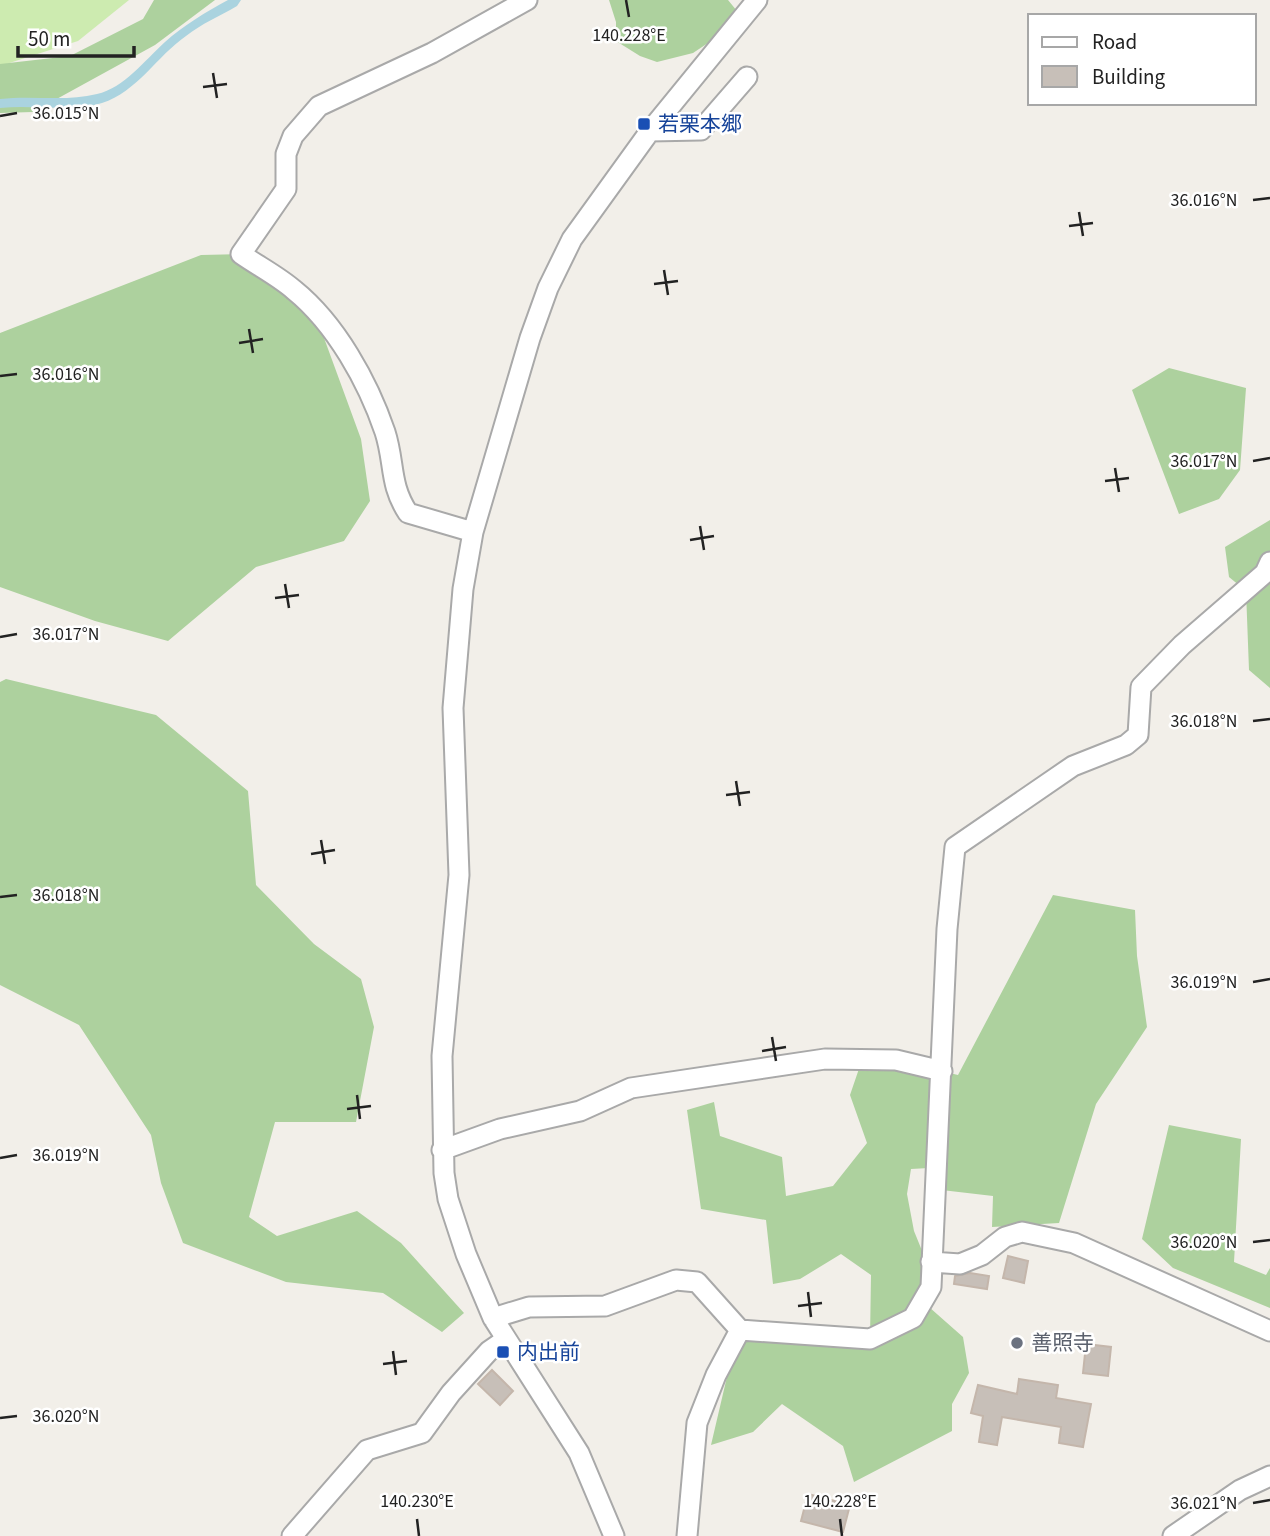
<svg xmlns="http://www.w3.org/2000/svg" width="1270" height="1536" font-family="'Source Sans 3','Noto Sans JP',sans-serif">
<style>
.grass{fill:#cdebb0}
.forest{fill:#add19e}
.water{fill:#aad3df}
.building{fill:#c7bfb8;stroke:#c4b6ab;stroke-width:2}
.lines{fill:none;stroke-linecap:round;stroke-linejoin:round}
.minor-casing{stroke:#a9a9a9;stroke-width:23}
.minor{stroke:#fff;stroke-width:19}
.ticks{fill:none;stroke:#222;stroke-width:2.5}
.transit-dot{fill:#1a4fb4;stroke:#fff;stroke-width:2.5}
.worship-dot{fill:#6b7280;stroke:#fff;stroke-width:2.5}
.labels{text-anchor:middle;stroke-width:5;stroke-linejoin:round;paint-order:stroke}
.transit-label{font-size:21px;fill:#164399;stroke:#fff;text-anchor:start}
.worship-label{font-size:21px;fill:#5b616d;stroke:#fff;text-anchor:start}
.ticks-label{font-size:18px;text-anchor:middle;fill:#222;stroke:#fff;stroke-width:5;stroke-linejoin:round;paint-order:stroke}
</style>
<rect width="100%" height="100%" fill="#f2efe9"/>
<path class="grass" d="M0,0H129L78,41L0,66Z"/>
<path class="forest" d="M154,0H215L155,45L33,112L0,113V64L70,56L143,19Z
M609,0H728L737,11L711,41L693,53L657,62L640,56L616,41V22Z
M245,254L320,327L361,439L370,501L344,541L256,567L168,641L95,621L0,587V333L201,255Z
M1169,368L1246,388L1240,470L1219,499L1179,514L1132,390Z
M1270,520V688L1249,670L1246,591L1229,577L1225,547Z
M6,679L156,715L248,791L256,885L314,944L361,979L374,1027L356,1122H275L249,1217L277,1236L357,1211L401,1243L464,1313L442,1332L383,1293L286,1282L183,1243L161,1183L151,1135L79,1025L0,985V682Z
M1053,895L1135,910L1137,956L1147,1027L1096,1104L1059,1223L992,1227L993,1196L933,1189L929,1168L911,1169L907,1194L914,1231L927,1263L929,1307L963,1337L969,1373L952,1404V1431L854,1482L843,1446L782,1404L753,1432L711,1445L737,1334L870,1339L871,1275L841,1254L800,1279L773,1284L766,1220L701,1209L687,1110L714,1102L720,1136L782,1157L786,1196L833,1186L867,1143L850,1095L863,1057L896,1060L958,1075Z
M1169,1125L1241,1139L1234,1262L1266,1275L1270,1268V1308L1173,1268L1142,1239Z"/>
<path class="water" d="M228,0H241L237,6C220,16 201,24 186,36C157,56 137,92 102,103C69,113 34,104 0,108V99C33,95 65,102 97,94C124,88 145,60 165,42C184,25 206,12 228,0Z"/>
<path class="building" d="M1008,1256L1028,1261L1024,1283L1003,1278Z
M970,1273L989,1276L987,1289L954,1284L955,1276Z
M1086,1344L1111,1347L1108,1376L1083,1373Z
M492,1370L513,1391L500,1405L478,1384Z
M1019,1379L1058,1385L1056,1398L1091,1404L1083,1447L1059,1443L1061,1427L1002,1417L997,1445L979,1442L983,1416L971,1413L978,1385L1017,1394Z
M808,1494L850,1505L843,1532L801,1521Z"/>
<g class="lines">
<defs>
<path id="minor" d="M650,131L701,130L747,77
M473,532L408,513C389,484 395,463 385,432C368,382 336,324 294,290C278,276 258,266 241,254L286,189V154L293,136L319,106L432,53L527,0
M442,1150L500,1129L580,1111L631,1088L825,1059L896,1060L942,1071
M931,1262L960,1264L982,1255L1005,1237L1022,1232L1074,1243L1270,1331
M493,1318L529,1307L605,1306L676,1280L697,1282L740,1330L870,1339L913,1318L931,1287L947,929L955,847L1073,766L1126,745L1138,735L1141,687L1182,645L1265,573L1270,562
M292,1536L367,1450L422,1433L451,1393L489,1351L505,1340
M614,1536L579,1453L493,1318L466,1254L448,1199L444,1173L442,1056L459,875L453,708L463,589L473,532L530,338L548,288L572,239L650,131L757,0
M687,1536L697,1423L716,1375L740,1330
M1173,1536L1240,1490L1270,1476"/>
</defs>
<use href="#minor" class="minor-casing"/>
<use href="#minor" class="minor"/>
</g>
<path class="ticks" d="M626,0L629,17M213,73L217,98M203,87L227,84M0,116L17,113M1253,200L1270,198M1079,212L1083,236M1069,226L1093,223M664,270L668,295M654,284L678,281M249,329L253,353M239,343L263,339M0,376L17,374M1253,461L1270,458M1115,468L1119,492M1105,481L1129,478M700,526L704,550M690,540L714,536M285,584L289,608M275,598L299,595M0,637L17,634M1253,721L1270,719M736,781L740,806M726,795L750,792M321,840L325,864M311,854L335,850M0,897L17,895M1253,982L1270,979M772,1037L776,1061M762,1051L786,1047M357,1095L360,1119M347,1109L371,1106M0,1158L17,1155M1253,1242L1270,1240M808,1292L811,1317M798,1306L822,1303M393,1351L396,1375M383,1364L407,1361M0,1418L17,1416M1253,1503L1270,1500M417,1519L419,1536M840,1519L842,1536"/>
<g class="transit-dot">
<rect x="637" y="117" width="14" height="14" rx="3.5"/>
<rect x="496" y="1345" width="14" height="14" rx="3.5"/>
</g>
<circle class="worship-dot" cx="1017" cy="1343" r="7"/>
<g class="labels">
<g class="transit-label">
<text x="658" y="131">若栗本郷</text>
<text x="517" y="1359">内出前</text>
</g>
<g class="worship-label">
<text x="1031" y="1350">善照寺</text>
</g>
</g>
<g class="ticks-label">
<text x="629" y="41">140.228°E</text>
<text x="66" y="119">36.015°N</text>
<text x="1204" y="206">36.016°N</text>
<text x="66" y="380">36.016°N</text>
<text x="1204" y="467">36.017°N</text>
<text x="66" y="640">36.017°N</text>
<text x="1204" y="727">36.018°N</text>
<text x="66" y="901">36.018°N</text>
<text x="1204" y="988">36.019°N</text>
<text x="66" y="1161">36.019°N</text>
<text x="1204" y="1248">36.020°N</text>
<text x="66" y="1422">36.020°N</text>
<text x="417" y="1507">140.230°E</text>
<text x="840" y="1507">140.228°E</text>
<text x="1204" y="1509">36.021°N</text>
</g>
<rect x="1028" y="14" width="228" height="91" fill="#ffffff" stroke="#a7a7a7" stroke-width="2"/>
<rect x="1042" y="37" width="35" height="10" fill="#ffffff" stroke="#a7a7a7" stroke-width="2"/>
<text x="1092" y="49" font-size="21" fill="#222222">Road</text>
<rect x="1042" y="66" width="35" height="21" fill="#c7bfb8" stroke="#a7a7a7" stroke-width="2"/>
<text x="1092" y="84" font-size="21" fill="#222222">Building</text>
<path d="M18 46v10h116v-10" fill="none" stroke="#222222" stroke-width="3.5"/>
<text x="28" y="46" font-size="21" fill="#222222" stroke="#ffffff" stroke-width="5" paint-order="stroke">50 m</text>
</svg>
